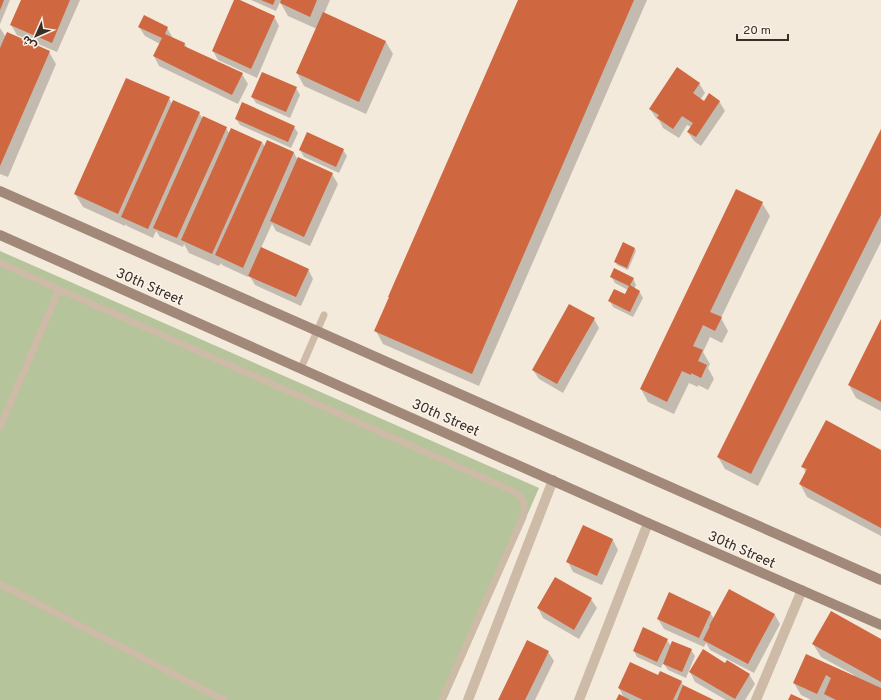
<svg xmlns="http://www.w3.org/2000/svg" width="881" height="700" font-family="Overpass,'Noto Sans Arabic',sans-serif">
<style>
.green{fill:#b5c49b}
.shadow{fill:#0003}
.building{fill:#cf6740}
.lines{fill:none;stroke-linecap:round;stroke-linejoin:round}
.lane{stroke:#cdbaa7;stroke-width:7}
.street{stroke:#cdbaa7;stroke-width:10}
.secondary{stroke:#a18878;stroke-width:10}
.labels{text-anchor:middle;stroke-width:3;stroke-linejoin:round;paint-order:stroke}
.street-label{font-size:14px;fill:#392e28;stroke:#fbf3e9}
</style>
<rect width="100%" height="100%" fill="#f4eadc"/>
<path class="green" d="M0,251L539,488L446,700H0Z"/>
<path class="shadow" d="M0,0H10L0,24Z
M22,0H80L57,52L17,35L11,25Z
M235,0H238L274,16L279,26L257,78L218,60L213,51Z
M251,0H330L324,14L386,42L393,54L366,114L304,86L297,73L317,29L288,16L280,2L276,11Z
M519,0H647L479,386L383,344L376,331Z
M139,27L167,28L173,38L185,44L187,48L242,74L248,84L238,104L159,66L154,56L160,44L145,36Z
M0,28L6,37L49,52L56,64L8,177L0,174Z
M699,83L705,93L700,100L704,102L719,101L725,111L701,146L694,141L688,132L691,127L687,125L679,138L663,128L659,120L656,118L650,109Z
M296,88L300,95L290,118L256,103L252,97Z
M169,98L172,104L199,113L203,119L226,128L229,133L262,142L265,147L267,141L294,153L298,160L332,174L338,184L310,246L276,231L272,224L261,248L308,269L313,279L301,306L255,285L249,275L248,277L222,265L221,263L219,266L189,253L184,244L183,247L160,237L156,231L153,238L127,226L126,224L125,226L83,207L75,194Z
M236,119L294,127L298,133L291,148L240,125Z
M881,132V242L758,486L725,469L718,457Z
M300,150H343L347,156L339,173L304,157Z
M762,203L770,216L721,318L728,331L722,343L710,337L703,352L710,364L708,368L714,379L708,390L698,385V387L689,383L674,414L648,402L641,389Z
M635,249L636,251L628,270L617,265L616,262Z
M611,276L633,278L636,285L634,289L639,291L643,298L633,317L613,307L610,301L625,295L628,290L615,283Z
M594,319L599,328L563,393L539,379L533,370Z
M881,321V411L856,398L849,385Z
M881,451V536L807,497L800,484L806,473L803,467Z
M584,527L613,540L618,550L602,585L573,572L568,562Z
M729,590L775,615L780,624L754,673L710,650L706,643L704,647L664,629L658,619L710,612L714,619Z
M591,599L597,608L579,639L543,618L538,608Z
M667,640L671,646L691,650L695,656L686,678L668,670L663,663L661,668L637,657L634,651Z
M881,640V700H828V699L827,700H811L801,695L794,683L807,655L853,677L854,675L821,657L813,644Z
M548,652L554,661L535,700H499Z
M726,664L749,674L755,684L745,700H726L695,682L690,672Z
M658,676L681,681L684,687L711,700H617L624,698L619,688Z"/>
<path class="building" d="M0,0H4L0,10Z
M21,0H70L52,43L10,25Z
M234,0H240L275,16L251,69L212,51Z
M261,0H275L273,5Z
M281,0H317L310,17L280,3Z
M518,0H634L472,374L374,331L389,297H388Z
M323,12L386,41L359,102L296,73Z
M144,15L168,27L165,34L185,43L184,46L243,73L232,95L153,56L162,38L138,27Z
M7,32L50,51L0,166V48Z
M677,67L700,83L693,93L704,101L709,93L720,101L696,137L687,132L693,123L682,116L673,129L657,118L659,115L649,109Z
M262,72L297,87L286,112L251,97Z
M126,78L170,97L118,214L74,194Z
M173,100L200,112L148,229L121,217Z
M242,102L295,126L288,142L235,119Z
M203,116L227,127L177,238L153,228Z
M231,128L262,142L212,254L181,240Z
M881,129V215L751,474L717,457Z
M307,132L344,149L336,167L299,150Z
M267,140L294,152L243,268L215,255Z
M298,157L333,173L304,237L270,221Z
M736,189L763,202L710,312L722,317L715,331L703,325L693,346L703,350L698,361L707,365L701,378L691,373V375L682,371L667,402L640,389Z
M623,242L635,248L627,268L614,262Z
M261,247L309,269L296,297L248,276Z
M614,268L634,278L630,285L640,291L630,312L608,301L614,289L625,294L629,286L610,277Z
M569,304L595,318L557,384L532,370Z
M881,319V402L848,385Z
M826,420L881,450V528L799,484L807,469L801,467Z
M583,525L613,539L597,576L566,562Z
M555,577L592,598L574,630L537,608Z
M729,589L775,614L748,664L703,640L710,626H709Z
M669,592L711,612L699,638L657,619Z
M831,611L881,639V682L812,644Z
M643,627L668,639L657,662L633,651Z
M527,640L549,651L525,700H498Z
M672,641L692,649L682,672L663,664Z
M703,649L725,663L727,660L750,674L735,699L689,672Z
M806,654L881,688V700H836L824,694L831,678L826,675L817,694L793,683Z
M630,662L658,675L660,671L682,681L673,700H643L618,688Z
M683,685L714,700H677Z
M619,694L630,700H616Z
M791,694L804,700H788Z"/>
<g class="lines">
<path class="lane" d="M0,263L515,492C526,501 525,504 523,517L442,700
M301,368L324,315
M0,427L59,290
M0,584L224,700"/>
<path class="street" d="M468,700L553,480
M579,700L648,523
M756,700L802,590"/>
<path class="secondary" d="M0,191L881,580
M0,235L648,523L881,625"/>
</g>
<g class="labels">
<g class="street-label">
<text transform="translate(150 286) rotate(24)" y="5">30th Street</text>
<text transform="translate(446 417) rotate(24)" y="5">30th Street</text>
<text transform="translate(742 549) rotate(24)" y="5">30th Street</text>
</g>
</g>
<g transform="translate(36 36) rotate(225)" stroke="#fbf3e9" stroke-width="3" paint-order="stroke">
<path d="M0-3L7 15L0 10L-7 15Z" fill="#392e28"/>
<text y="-6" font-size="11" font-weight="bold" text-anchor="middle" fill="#392e28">ش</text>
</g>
<path d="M737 34v6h51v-6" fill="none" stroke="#392e28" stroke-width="2"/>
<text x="743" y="34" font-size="12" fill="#392e28" stroke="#fbf3e9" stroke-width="3" paint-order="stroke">20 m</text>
</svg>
